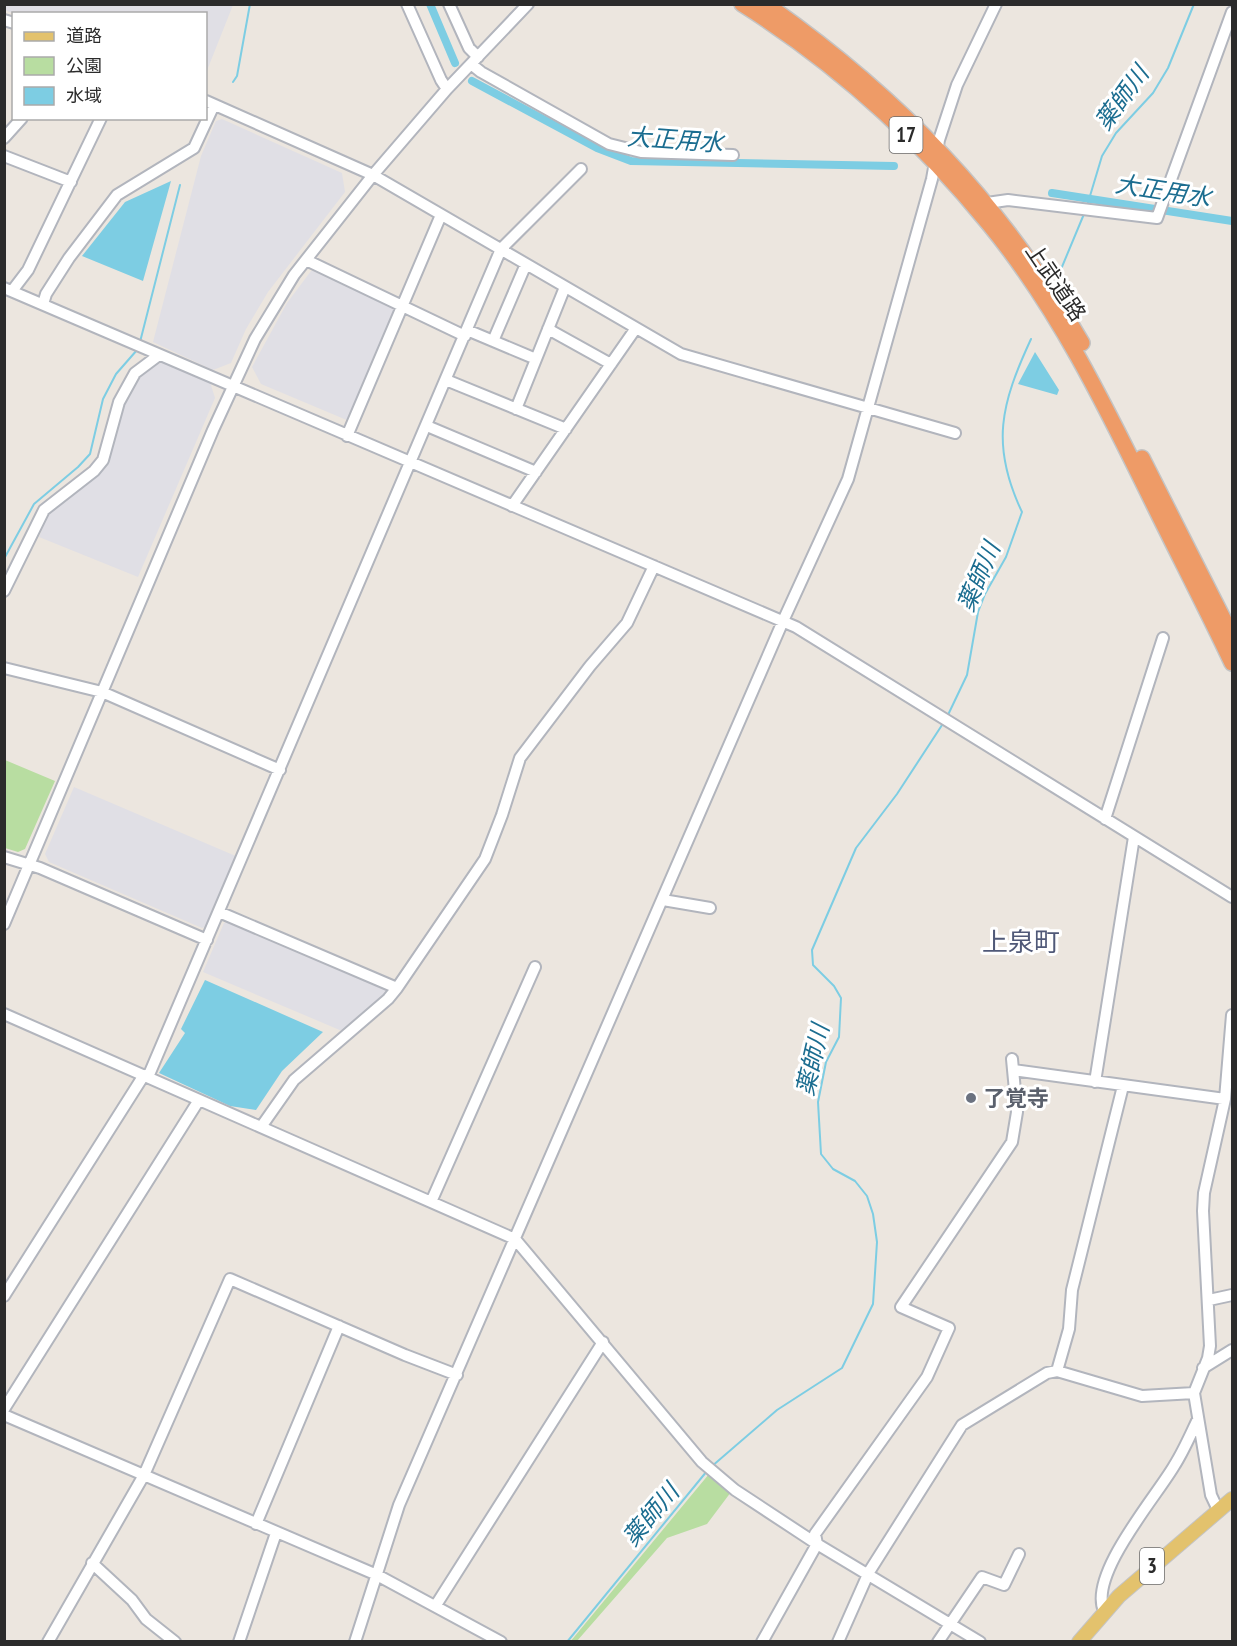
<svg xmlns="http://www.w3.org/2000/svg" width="1237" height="1646" font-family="'PT Sans Narrow','Noto Sans JP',sans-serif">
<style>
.industrial{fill:#e0dfe5}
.green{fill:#b8dda1}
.water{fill:#7dcde3}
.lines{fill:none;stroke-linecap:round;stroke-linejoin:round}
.stream{stroke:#7dcde3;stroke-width:2}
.canal{stroke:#7dcde3;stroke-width:8}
.minor-casing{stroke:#b2b5bd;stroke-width:14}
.major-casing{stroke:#c4c4c4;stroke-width:16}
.highway-casing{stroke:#c4c4c4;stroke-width:18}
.minor{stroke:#fff;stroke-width:10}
.major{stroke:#e3c26d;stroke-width:14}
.highway{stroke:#ee9b67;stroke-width:15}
.worship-dot{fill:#6b7280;stroke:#fff;stroke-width:2}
.labels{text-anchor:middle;stroke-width:6;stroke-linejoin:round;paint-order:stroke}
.shield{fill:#fff;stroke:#6b6b6b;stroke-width:1.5}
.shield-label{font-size:21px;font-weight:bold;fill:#2b2b2b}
.street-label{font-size:22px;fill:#2b2b2b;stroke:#fff}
.worship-label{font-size:22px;font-weight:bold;fill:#5b616d;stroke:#fff;text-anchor:start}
.water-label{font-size:24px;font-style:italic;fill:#1b6d90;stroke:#fff}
.quarter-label{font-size:26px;fill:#505978;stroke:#fff}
</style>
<rect width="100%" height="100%" fill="#ece6df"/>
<path class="industrial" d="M4,5L5,4L233,5L206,73V14H14L5,10Z
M222,119L342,173L345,192L268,292L246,329L231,363L213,370L153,342L201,156L216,121Z
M316,270L393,307L395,313L349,421L261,384L252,367L287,303L311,271Z
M164,362L210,382L215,398L138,577L39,537L47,517L58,505L104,468L110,457L122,407L139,377L157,364Z
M74,787L238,857L208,926L202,928L49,862L45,854Z
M229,922L386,988L387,993L342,1031L203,972L224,923Z"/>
<path class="green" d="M5,760L55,781L25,849L18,852L5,848Z
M709,1474L731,1492L707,1524L667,1538L577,1641L570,1642Z"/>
<path class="water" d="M171,181L143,281L82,256L125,202Z
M1035,352L1059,390L1057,395L1018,384Z
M205,980L323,1032L282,1071L256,1110L230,1106L159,1073L185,1033L181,1029Z"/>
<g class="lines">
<path class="stream" d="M233,82L237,76L250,4
M1087,206L1102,156L1116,133L1153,93L1168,68L1194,4
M1054,286L1084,214
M140,342L180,185
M4,559L34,504L78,467L90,454L103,399L116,374L137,350
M947,717L967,675L978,612L985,594L1006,557L1022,512C990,445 1001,404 1031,339
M711,1467L777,1410L842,1368L873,1304L877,1242L873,1214L867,1196L855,1181L833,1169L821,1154L818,1102L826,1062L839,1037L841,998L834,986L813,965L812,950L856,848L897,794L944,722
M567,1642L707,1471"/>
<path class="canal" d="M430,4L455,63
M472,81L597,148L631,161L894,166
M1052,193L1232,221"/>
<defs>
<path id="minor" d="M407,4L441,80L447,89
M449,4L469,48L478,57
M4,20L14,23
M471,64L481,72L609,144L641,152L733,155
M206,101L373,175L681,354L955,433
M4,138L22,118
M4,156L71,182
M987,203L1008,200L1157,218L1232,12
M306,260L465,336
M4,288L796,627L1232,897
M12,291L28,270L101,118
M43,304L46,294L69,258L117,195L194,148L214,105
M548,329L611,364
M467,330L536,359
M493,341L526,264
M446,380L566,429
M516,409L565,287
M427,426L536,472
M347,436L441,215
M512,506L636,328
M4,591L44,510L94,471L103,460L119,402L135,373L159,355
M4,668L102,692L280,770
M1105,819L1163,638
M4,857L40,868L207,940
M663,900L710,908
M219,912L397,988
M4,924L213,430L255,339L294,275L373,175L447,89L528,4
M4,1014L515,1239L702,1462L735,1490L817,1544L980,1642
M1013,1070L1225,1099
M148,1077L501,249L581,169
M1095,1082L1134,837
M261,1127L294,1080L388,999L397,988L485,859L502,815L520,758L590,666L627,623L654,566
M431,1202L535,967
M4,1296L144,1075
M1209,1300L1232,1295
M1203,1368L1232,1350
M1057,1371L1069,1329L1072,1290L1123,1086
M4,1409L199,1100
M4,1415L377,1575L501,1642
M1218,1510L1211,1495L1194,1393L1208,1358L1210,1346L1203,1211L1204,1193L1225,1099L1232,1015
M256,1524L339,1326
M92,1563L132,1600L146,1619L175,1642
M436,1605L603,1342
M1104,1611C1088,1575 1156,1497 1174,1466C1183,1452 1190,1436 1197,1421
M48,1642L144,1475L230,1279L405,1355L457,1375
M239,1642L276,1533
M355,1642L399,1505L783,621L848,479L932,179L939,140L957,85L996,4
M762,1642L817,1544L815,1534L927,1377L949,1328L901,1307L1012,1142L1017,1112L1012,1059
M838,1642L869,1572L962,1425L1047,1373L1057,1371L1142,1396L1194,1393
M938,1642L982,1577L1004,1585L1019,1554"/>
<path id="major" d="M1079,1642L1119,1596L1232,1499"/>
<path id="highway" d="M742,4C836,63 919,138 989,224C1058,308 1106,407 1154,505C1180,558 1207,610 1232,663
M766,4C900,98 1000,202 1082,343
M1142,458L1232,636"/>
</defs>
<use href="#minor" class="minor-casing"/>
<use href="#major" class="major-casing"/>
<use href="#highway" class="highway-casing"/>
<use href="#minor" class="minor"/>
<use href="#major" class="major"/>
<use href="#highway" class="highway"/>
</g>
<circle class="worship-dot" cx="971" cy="1098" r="6"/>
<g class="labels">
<g class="shield">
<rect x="889.5" y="117" width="33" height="36" rx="4.5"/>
<rect x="1140" y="1548" width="24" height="36" rx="4.5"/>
</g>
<g class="shield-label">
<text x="906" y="142">17</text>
<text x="1152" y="1573">3</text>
</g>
<g class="street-label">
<text transform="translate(1056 282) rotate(56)" y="8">上武道路</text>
</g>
<g class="worship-label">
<text x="983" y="1106">了覚寺</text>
</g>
<g class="water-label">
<text transform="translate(1122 98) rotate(-54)" y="8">薬師川</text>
<text transform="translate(675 140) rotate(4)" y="8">大正用水</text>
<text transform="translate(1163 191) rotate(9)" y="8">大正用水</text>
<text transform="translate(979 577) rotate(-67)" y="8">薬師川</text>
<text transform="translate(813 1060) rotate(-77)" y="8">薬師川</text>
<text transform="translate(651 1515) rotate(-50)" y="8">薬師川</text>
</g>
<g class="quarter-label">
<text x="1021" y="951">上泉町</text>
</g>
</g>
<rect width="1237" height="1646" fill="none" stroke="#2b2b2b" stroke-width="12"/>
<rect x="12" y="12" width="195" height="108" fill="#ffffff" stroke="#aaaaaa" stroke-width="1.5"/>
<rect x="24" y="32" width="30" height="9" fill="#e3c26d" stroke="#aaaaaa" stroke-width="1.5"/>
<text x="66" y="42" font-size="18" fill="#2b2b2b">道路</text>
<rect x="24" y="57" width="30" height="18" fill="#b8dda1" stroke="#aaaaaa" stroke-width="1.5"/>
<text x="66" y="72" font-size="18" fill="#2b2b2b">公園</text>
<rect x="24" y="87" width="30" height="18" fill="#7dcde3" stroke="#aaaaaa" stroke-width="1.5"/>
<text x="66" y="102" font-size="18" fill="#2b2b2b">水域</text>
</svg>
